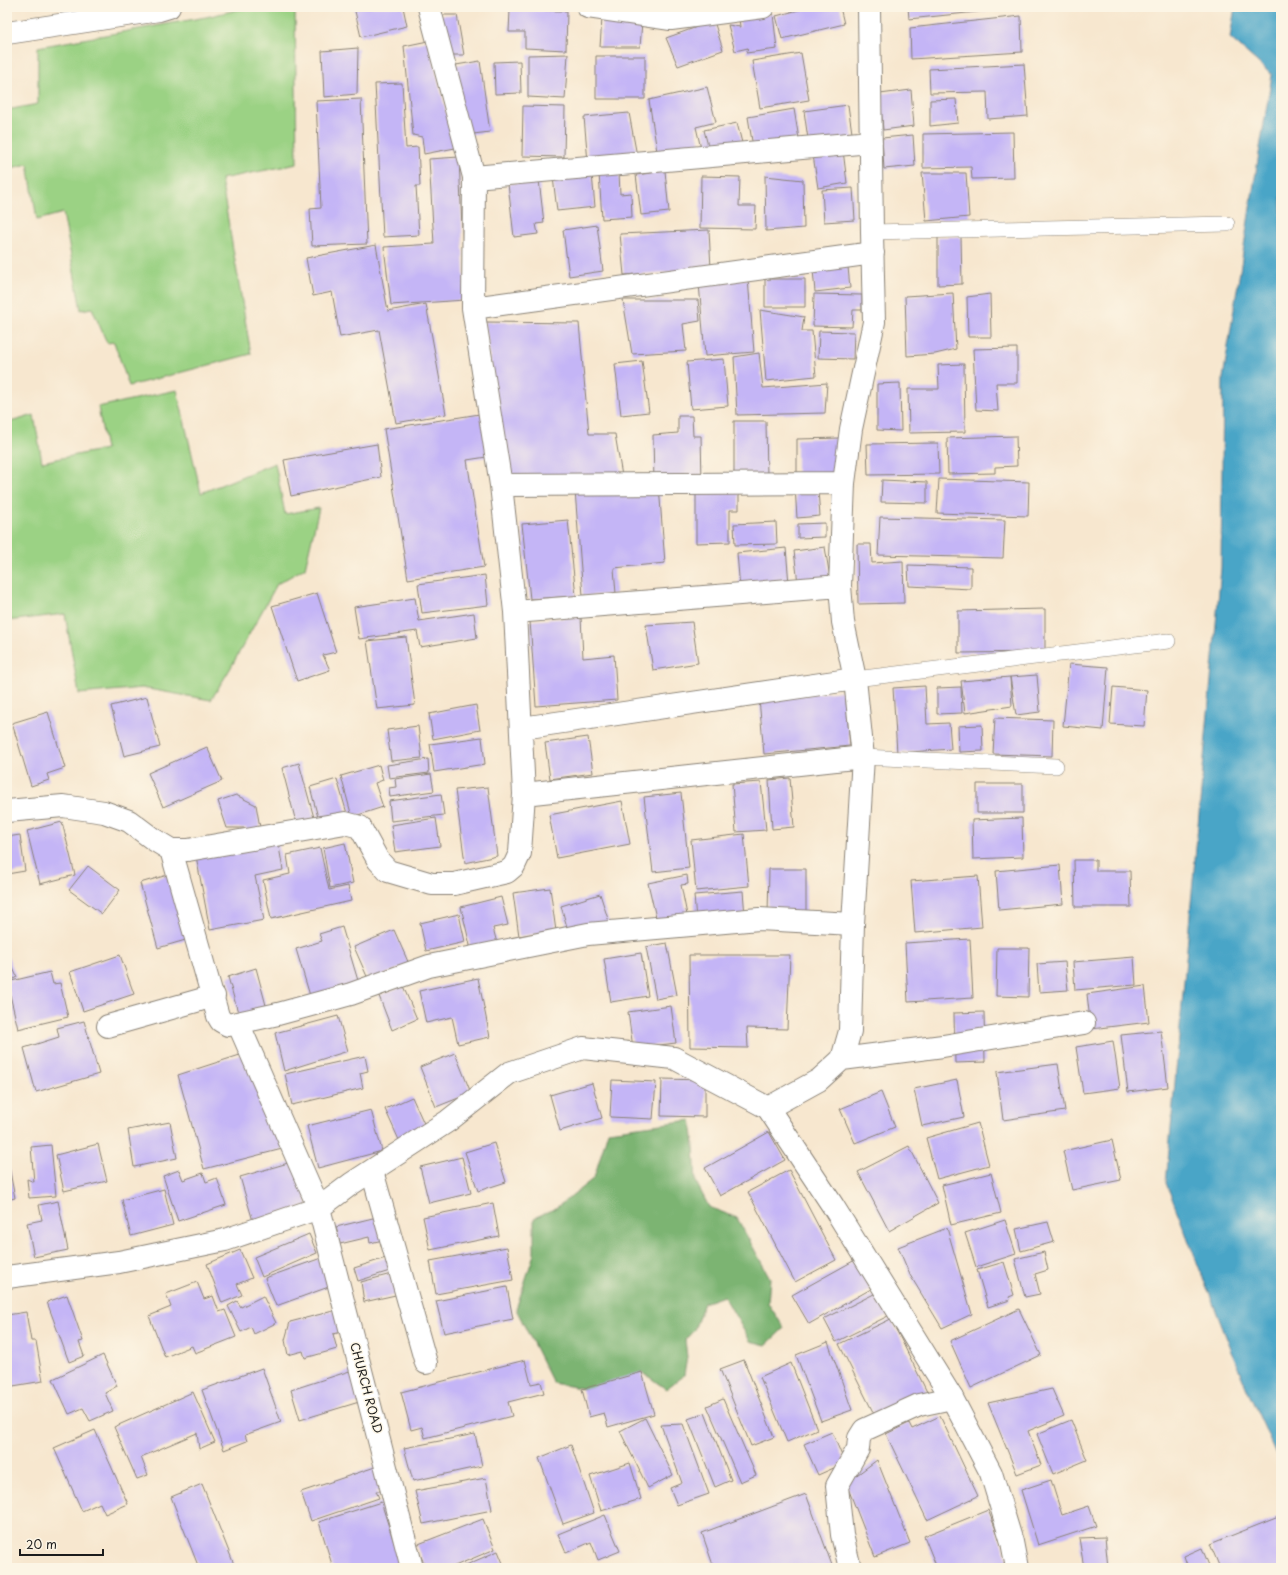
<svg xmlns="http://www.w3.org/2000/svg" width="1288" height="1575" font-family="'Playpen Sans',sans-serif">
<style>
.green{fill:#9bd284;stroke:#5c7750}
.forest{fill:#7cb472;stroke:#4c6847}
.water{fill:#48a5c7;stroke:#326072}
.building{fill:#c4b5f6}
.lines{fill:none;stroke-linecap:round;stroke-linejoin:round}
.service-casing{stroke:#8a8276;stroke-width:16}
.minor-casing{stroke:#8a8276;stroke-width:24}
.tertiary-casing{stroke:#8a8276;stroke-width:24}
.service{stroke:#fff;stroke-width:15}
.minor{stroke:#fff;stroke-width:22}
.tertiary{stroke:#fff;stroke-width:22}
.labels{text-anchor:middle;stroke-width:3;stroke-linejoin:round;paint-order:stroke}
.street-label{font-size:12px;fill:#1c1c1c;stroke:#fcf5e5}
</style>
<rect width="100%" height="100%" fill="#fcf5e5"/>
<filter id="ink" filterUnits="userSpaceOnUse"><feTurbulence type="fractalNoise" baseFrequency=".025" numOctaves="2"/><feDisplacementMap in="SourceGraphic" scale="8" xChannelSelector="R" yChannelSelector="G"/><feConvolveMatrix kernelMatrix="1 2 1 2 8 2 1 2 1" color-interpolation-filters="sRGB"/></filter>
<filter id="wash" filterUnits="userSpaceOnUse"><feTurbulence type="fractalNoise" baseFrequency=".012" numOctaves="4" result="noise"/><feDisplacementMap in="SourceGraphic" scale="16" xChannelSelector="R" yChannelSelector="G"/><feGaussianBlur stdDeviation="0.9" result="paint"/><feColorMatrix in="noise" values="0 0 0 0 0 0 0 0 0 0 0 0 0 0 0 0 0 1.4 0 .05"/><feComposite in="paint" operator="in"/></filter>
<g filter="url(#wash)">
<rect width="100%" height="100%" fill="#f7e7cf"/>
<path class="green" d="M249,7H295L297,164L221,179L251,354L129,386L114,342L107,343L92,308L81,310L63,213L37,220L28,164L7,169V110L38,104V47L206,17Z
M177,390L201,493L275,463L285,514L319,508L305,568L277,584L230,669L211,700L142,688L79,694L65,614L7,621V423L34,415L42,462L106,449L98,407Z"/>
<path class="forest" d="M691,1120L694,1146L696,1182L709,1207L737,1218L770,1278L768,1303L784,1328L766,1345L750,1341L724,1296L704,1303L694,1330L685,1340L687,1357L684,1375L666,1389L642,1372L591,1390L553,1383L516,1309L534,1254V1218L556,1208L594,1178L608,1131Z"/>
<path class="water" d="M1235,7H1281V1464L1245,1385L1166,1183L1221,568L1223,378L1250,208L1272,75L1230,38Z"/>
<g id="blocks">
<path class="building" d="M354,7H403L407,26L361,37Z
M810,7H840L844,24L782,39L776,16Z
M908,7H1015V8L909,19Z
M510,10L567,11L566,50L525,48V32H509Z
M773,14L777,49L746,53L748,48L735,51L728,25L740,27L739,18Z
M440,15H457L464,55H446Z
M1021,16L1022,52L911,59L910,28Z
M602,18L642,22L640,47H600Z
M714,21L723,50L678,66L666,38Z
M428,41L455,148L424,154L422,137L413,135L404,46Z
M358,48L357,94L324,97L322,51Z
M801,53L809,100L760,108L752,61Z
M568,54L565,99L528,97V55Z
M596,56H645V99H596Z
M480,61L490,132L465,135L456,65Z
M520,61L521,93L495,94L494,62Z
M1024,64L1028,116L988,119L987,92L930,93L929,69Z
M402,83L406,148L418,147L420,186H416L419,235L383,237L375,84Z
M707,87L716,122L696,127L702,153L658,158L649,100Z
M911,90L914,126L883,130L880,94Z
M361,99L367,244L312,246L310,209L321,208L316,101Z
M956,99L958,123L930,126V100Z
M848,105L853,140L809,146L804,111Z
M523,106L565,107L564,157L522,156Z
M794,109L799,139L753,147L748,117Z
M629,113L637,156L588,162L584,117Z
M737,123L743,147L710,154L704,130Z
M1013,132L1014,178L972,179L971,167L923,168V134Z
M913,135L915,166L884,169L882,138Z
M843,150L847,183L818,188L813,155Z
M459,157L465,300L391,305L384,247L434,244L429,159Z
M665,171L669,212L641,215L636,175Z
M619,172L620,194L631,193L632,217L602,219L599,173Z
M922,173H966L969,217L926,221Z
M592,174L595,207L557,211L553,177Z
M701,176L740,177L739,206H756L755,229L700,228Z
M765,176L803,180L804,228L766,231Z
M539,180L544,223L536,224L538,234L514,237L508,184Z
M853,188L855,220L824,222L822,190Z
M597,225L603,271L569,276L563,230Z
M709,230L711,269L624,275L620,234Z
M938,237H961L962,284L938,285Z
M376,245L388,311L426,304L446,414L396,423L379,330L340,337L332,292L313,296L306,258Z
M848,267L850,288L815,292L813,270Z
M748,279L754,352L705,356L699,283Z
M765,279H805V307H765Z
M953,293L956,349L935,354L907,356L905,296Z
M814,294L862,295V310H853L852,327L813,326Z
M990,294L991,337H968L967,297Z
M623,300H698L700,321L683,324L686,351L632,354Z
M760,310L804,317L802,331H812L816,376L766,381Z
M485,322L579,323L589,434H615L622,476H508Z
M819,331L854,332L853,359L818,358Z
M1017,348V383H996L998,411L976,410L973,349Z
M759,353L763,388L827,383L825,413L737,415L734,357Z
M724,359L728,406L691,409L687,362Z
M642,361L649,412L621,415L615,364Z
M964,364L965,432L909,433L908,389H939L938,365Z
M900,383L901,431L877,430V384Z
M486,413L493,456L467,460L484,567L408,579L384,429Z
M678,416H692L693,436H701L702,481L654,482L653,435L678,433Z
M734,421H766L767,478H734Z
M1016,436L1017,466L995,467V473L948,474L947,438Z
M840,438V477H797V439Z
M938,443L939,474L868,475L867,444Z
M377,444L381,477L291,496L284,460Z
M939,479L1029,482L1028,516L937,513Z
M882,480L927,482V503L881,502Z
M659,486L665,563L614,568L616,594L583,596L575,490Z
M795,487L818,491L820,516L797,518Z
M739,492V510H730V542L696,543V493Z
M880,517L1005,520L1003,558L878,555Z
M568,520L576,596L530,599L522,524Z
M776,522L777,544L735,545L734,524Z
M825,523V537L798,538V524Z
M857,544H871L872,563L903,561L904,603L858,604Z
M825,547L830,578L798,583L794,551Z
M786,548L789,584L740,589L737,553Z
M908,565L971,567V589L909,586Z
M485,575L488,605L422,613L418,584Z
M317,593L336,652L323,655L330,670L297,681L272,606Z
M415,598L419,621L474,613L477,638L420,647L417,631L359,639L354,607Z
M1045,609V652L958,653V611Z
M581,617L583,658L614,655L617,700L536,706L530,621Z
M692,622L698,663L653,670L646,625Z
M406,637L415,705L377,709L367,641Z
M1069,664L1108,667L1103,730L1063,726Z
M1037,675L1040,712L1016,715L1010,677Z
M1010,677L1012,706L965,713L961,681Z
M925,686L927,724L949,723L951,749L897,753L893,688Z
M961,687L962,713L937,714V688Z
M1113,687L1147,690L1144,726L1110,724Z
M845,691L850,746L764,754L759,699Z
M147,697L160,747L124,756L111,706Z
M476,705L480,730L433,739L429,714Z
M48,712L65,768L47,774L49,780L31,786L12,723Z
M995,718L1053,720L1052,756L993,754Z
M982,725L983,751L959,752L958,726Z
M418,726L422,758L391,761L387,730Z
M482,737L485,764L434,772L430,744Z
M588,737L593,773L550,779L545,743Z
M207,747L222,781L163,807L148,773Z
M428,759L429,773L389,778L387,765Z
M299,763L316,825L298,830L282,768Z
M379,765L383,780L375,783L383,807L352,817L341,776Z
M431,774L434,791L390,797L389,788L396,787L395,779Z
M790,778L794,827L772,829L769,780Z
M337,779L348,817L320,825L310,787Z
M761,782L766,830L736,832L732,784Z
M977,784H1023V813H977Z
M488,787L497,856L465,863L455,790Z
M681,793L689,868L653,872L644,797Z
M441,794L444,815L391,821L389,801Z
M236,795L256,805L261,833L249,836L246,828H227L218,801Z
M622,801L630,844L557,858L549,815Z
M436,818L440,846L395,852L391,825Z
M1022,818L1023,857L973,859L972,820Z
M62,822L75,875L40,884L27,831Z
M744,834L749,886L696,891L691,840Z
M20,835L25,871L7,874V837Z
M278,841L283,870L255,876L264,920L210,930L196,856Z
M345,843L353,883L330,888L323,848Z
M320,848L329,890L348,886L351,901L271,919L263,880L290,874L287,855Z
M1074,860H1096V871H1130L1131,907H1075Z
M1060,865L1063,904L999,910L996,871Z
M88,866L120,890L102,914L69,890Z
M769,869H806V913H768Z
M171,874L189,939L158,948L140,883Z
M687,875L688,884L681,885L687,915L657,922L648,883Z
M978,876L982,927L915,933L911,881Z
M550,888L556,931L519,936L513,893Z
M743,891L745,916L696,920L694,895Z
M600,894L609,922L569,934L561,906Z
M501,897L508,925L493,928L498,947L472,954L461,907Z
M459,914L465,942L426,951L420,923Z
M342,927L359,984L311,999L296,949L322,941L319,934Z
M394,930L409,964L369,981L354,947Z
M970,939L973,998L908,1002L905,943Z
M667,943L677,995L656,999L646,947Z
M997,948H1029L1028,997L996,996Z
M641,953L648,996L611,1002L604,959Z
M7,955L17,977L7,982Z
M120,955L134,994L83,1011L70,972Z
M689,955H790L787,1029L747,1028L748,1048L690,1047Z
M1134,957L1136,985L1075,990L1073,962Z
M1065,962L1068,990L1039,992L1037,964Z
M256,968L267,1009L239,1016L228,977Z
M50,972L53,984L60,983L68,1017L18,1029L7,982Z
M478,978L490,1037L458,1044L452,1017L426,1023L419,991Z
M403,986L417,1019L392,1030L379,996Z
M1145,986L1149,1022L1091,1029L1087,994Z
M671,1006L676,1043L633,1048L628,1012Z
M984,1012L985,1062L955,1063L954,1013Z
M338,1016L348,1051L284,1071L275,1033Z
M84,1021L99,1074L36,1092L24,1048L59,1037L57,1028Z
M1161,1031L1168,1087L1128,1092L1121,1035Z
M1113,1041L1120,1088L1083,1093L1076,1047Z
M246,1053L286,1148L204,1169L178,1075Z
M455,1053L471,1093L436,1107L420,1067Z
M365,1056L368,1071L360,1073L363,1088L292,1105L285,1074Z
M1058,1064L1065,1111L1003,1120L997,1072Z
M662,1079L705,1080V1117L661,1116Z
M612,1080L656,1082L653,1119L610,1117Z
M957,1080L964,1117L922,1126L914,1089Z
M592,1083L602,1118L560,1131L550,1095Z
M881,1092L895,1127L855,1143L840,1109Z
M412,1097L426,1128L399,1140L385,1109Z
M371,1110L382,1151L318,1168L307,1126Z
M170,1122L177,1158L134,1167L128,1130Z
M978,1123L989,1165L937,1179L926,1138Z
M769,1132L785,1160L720,1196L705,1168Z
M1112,1140L1121,1180L1072,1190L1063,1151Z
M494,1143L506,1182L478,1191L465,1152Z
M98,1144L107,1181L64,1191L56,1155Z
M51,1145L56,1196L29,1198L27,1179L34,1182L31,1147Z
M909,1146L938,1203L889,1231L858,1172Z
M462,1157L471,1193L429,1203L420,1167Z
M8,1161L15,1198L7,1200V1162Z
M295,1161L308,1205L253,1221L240,1177Z
M179,1170L183,1180L203,1173L206,1182L217,1178L226,1205L178,1221L163,1176Z
M789,1170L836,1260L795,1282L748,1192Z
M991,1173L1001,1213L951,1225L942,1185Z
M164,1189L173,1225L131,1236L122,1200Z
M58,1201L68,1250L34,1257L27,1223L42,1220L39,1205Z
M493,1203L499,1236L430,1250L423,1217Z
M381,1216L387,1239L370,1243L369,1237L340,1244L336,1227Z
M1005,1220L1016,1254L976,1267L965,1233Z
M1048,1222L1054,1242L1021,1251L1016,1229Z
M947,1228L972,1314L942,1328L910,1275L898,1247Z
M309,1234L317,1253L262,1277L254,1257Z
M507,1247L513,1280L436,1294L430,1261Z
M240,1250L252,1278L237,1284L242,1295L222,1303L207,1264Z
M1044,1252L1048,1270L1035,1274L1040,1294L1025,1297L1015,1259Z
M392,1256L396,1269L358,1281L354,1268Z
M324,1257L337,1284L276,1306L265,1278Z
M855,1260L871,1289L809,1324L792,1295Z
M1004,1262L1014,1295L1009,1297L1010,1300L988,1307L977,1270Z
M395,1273L400,1294L364,1302L361,1282Z
M197,1282L204,1299L213,1296L219,1312L225,1310L236,1337L195,1353L192,1346L165,1357L149,1316L171,1307L166,1294Z
M507,1287L513,1319L444,1333L436,1301Z
M876,1293L888,1316L836,1342L824,1319Z
M67,1295L83,1341L79,1342L84,1356L69,1362L47,1302Z
M263,1296L276,1323L254,1334L251,1327L241,1332L228,1306L237,1301L241,1307Z
M341,1309L347,1331L333,1334L337,1349L305,1358L303,1351L288,1355L285,1340L290,1322Z
M1019,1309L1041,1355L971,1388L950,1341Z
M26,1312L31,1341H36L43,1381L7,1387V1315Z
M891,1319L928,1394L877,1420L839,1344Z
M828,1342L852,1410L821,1421L796,1355Z
M103,1355L117,1386L105,1393L113,1411L90,1421L83,1408L69,1414L53,1379Z
M525,1360L531,1384L541,1382L544,1393L508,1402L512,1416L425,1438L422,1427L411,1430L401,1392Z
M744,1360L774,1437L751,1446L720,1369Z
M791,1363L817,1429L787,1442L760,1377Z
M262,1368L281,1422L245,1435L247,1441L224,1450L202,1390Z
M359,1368L369,1399L300,1420L291,1390Z
M642,1372L654,1414L608,1427L604,1413L589,1417L582,1389Z
M1052,1389L1064,1416L1028,1431L1041,1465L1017,1474L988,1403Z
M193,1392L215,1442L199,1449L197,1433L141,1457L148,1475L137,1479L114,1427Z
M723,1399L756,1475L740,1482L707,1406Z
M705,1413L731,1480L715,1487L688,1419Z
M940,1416L978,1496L927,1520L886,1434L909,1423L912,1429Z
M645,1418L673,1475L648,1488L620,1431Z
M1071,1420L1087,1460L1053,1474L1037,1434Z
M683,1424L709,1494L677,1505L670,1488L682,1483L661,1425Z
M95,1430L128,1504L105,1514L100,1503L82,1511L54,1448Z
M832,1432L845,1463L818,1475L804,1444Z
M475,1434L482,1466L413,1481L404,1448Z
M571,1445L594,1513L563,1524L539,1458Z
M877,1460L910,1543L875,1557L846,1483Z
M630,1463L641,1499L601,1511L590,1476Z
M375,1467L383,1491H376L379,1498L311,1521L301,1492Z
M486,1478L492,1510L423,1524L415,1491Z
M1051,1480L1062,1515L1089,1506L1096,1526L1038,1545L1021,1490Z
M202,1484L235,1567L231,1568H199L171,1497Z
M806,1494L833,1568H714L702,1533Z
M381,1502L402,1568H365L364,1565L355,1568H333L319,1522Z
M988,1510L1009,1562L994,1568H937L924,1536Z
M605,1515L620,1551L598,1560L591,1542L566,1553L558,1534Z
M1281,1516V1568H1220L1210,1544Z
M483,1519L495,1549L450,1568H426L416,1545Z
M1105,1537L1108,1568H1084L1079,1538Z
M1202,1548L1210,1568H1188L1184,1556Z
M498,1551L505,1568H459Z"/>
</g>
</g>
<g filter="url(#ink)">
<use href="#blocks" fill-opacity="0" stroke="#8a8276" stroke-width="1"/>
<g class="lines">
<defs>
<path id="service" d="M872,232L1227,224
M855,679L1168,641
M863,757L1056,766"/>
<path id="minor" d="M429,7L474,177L473,308L501,485L515,612L524,794
M588,7L671,19L763,7
M7,33L159,10L169,7
M474,177L871,142
M473,308L873,253
M501,485L844,483
M515,612L840,586
M522,728L855,679
M7,811L63,806L104,812L129,821L153,839L171,850H188L345,823L360,827L378,860L388,871L432,884H454L507,872L514,866L520,853L524,794L863,757
M171,850L218,1016L221,1021L228,1025L278,1014L351,994L429,966L588,934L759,919L853,924
M238,1023L319,1208L412,1568
M108,1026L214,996
M842,1059L943,1046L1084,1023
M768,1108L819,1080L842,1059L850,1031L853,924L863,757L855,679L843,622L840,586L844,483L851,429L874,322L872,232L869,7
M372,1171L426,1363
M850,1568L842,1535L837,1486L858,1449L859,1438L864,1430L919,1405L952,1398"/>
<path id="tertiary" d="M7,1277L119,1262L225,1240L319,1208L351,1184L448,1121L509,1073L583,1048L674,1058L768,1108L833,1206L952,1398L991,1473L1012,1542L1017,1568"/>
</defs>
<use href="#service" class="service-casing"/>
<use href="#minor" class="minor-casing"/>
<use href="#tertiary" class="tertiary-casing"/>
<use href="#service" class="service"/>
<use href="#minor" class="minor"/>
<use href="#tertiary" class="tertiary"/>
</g>
</g>
<g class="labels">
<g class="street-label">
<text transform="translate(366 1388) rotate(75)" y="4">CHURCH ROAD</text>
</g>
</g>
<rect width="1288" height="1575" fill="none" stroke="#fcf5e5" stroke-width="24"/>
<path d="M20 1549v6h83v-6" fill="none" stroke="#1c1c1c" stroke-width="2"/>
<text x="26" y="1549" font-size="12" fill="#1c1c1c" stroke="#fcf5e5" stroke-width="3" paint-order="stroke">20 m</text>
</svg>
